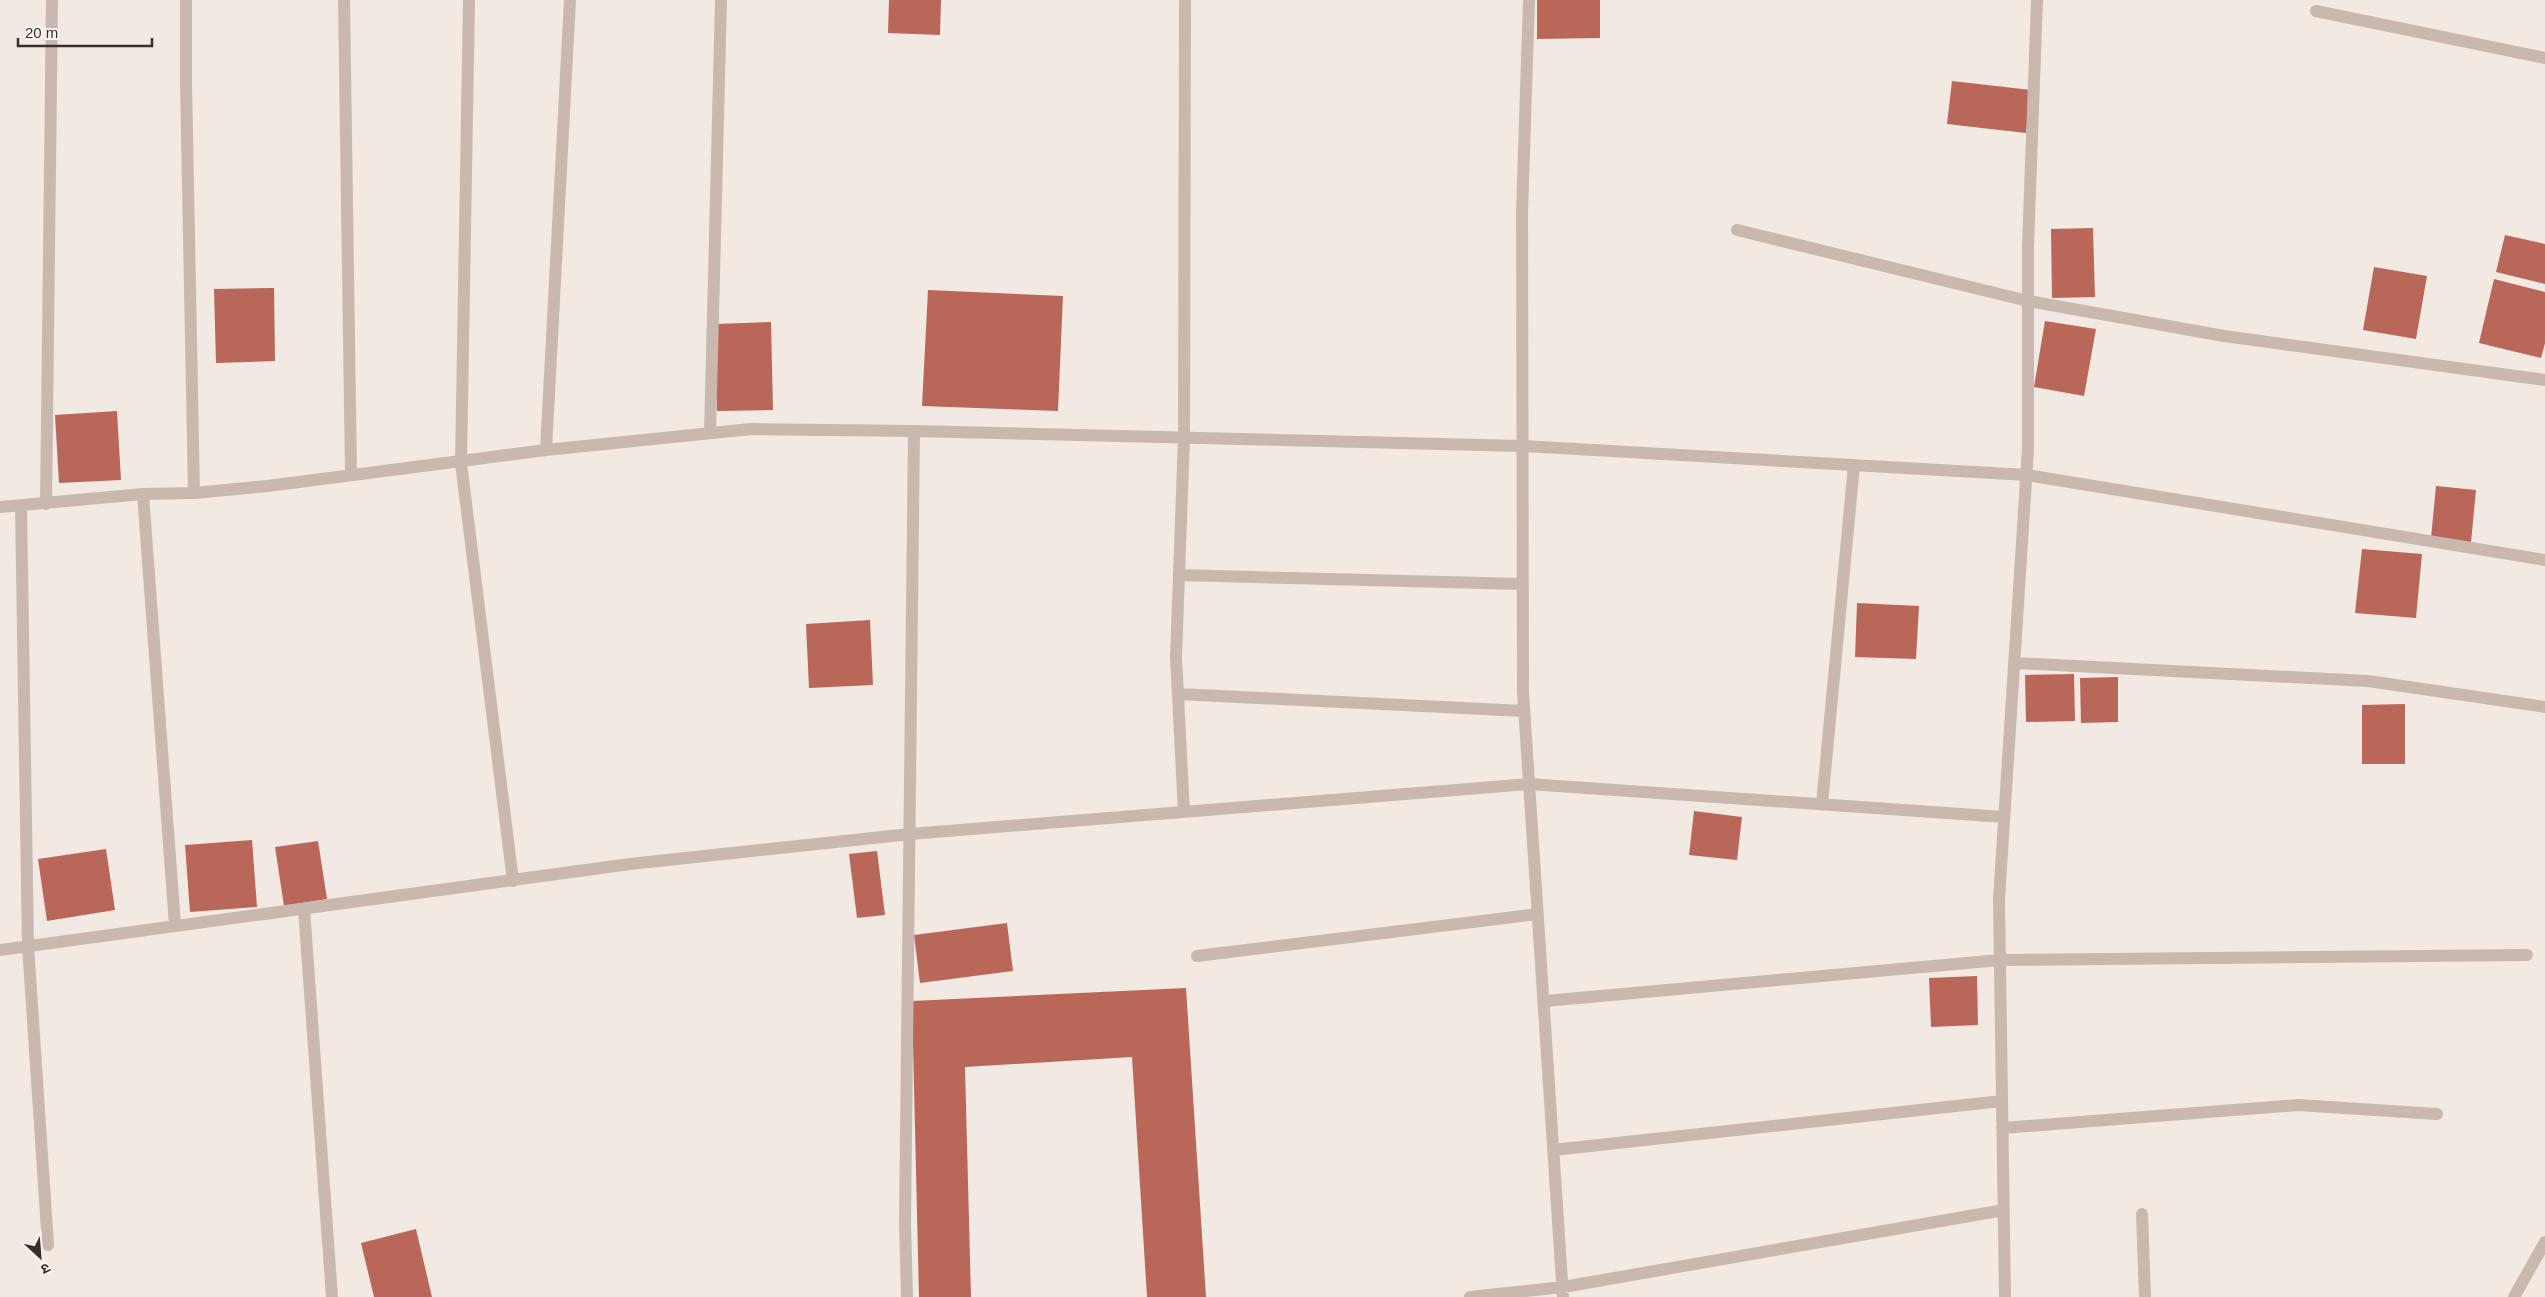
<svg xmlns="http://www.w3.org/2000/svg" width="2545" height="1297" font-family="Helvetica,'Noto Sans Devanagari',sans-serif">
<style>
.building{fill:#b96758}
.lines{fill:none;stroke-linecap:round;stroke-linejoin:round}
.minor{stroke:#c9b8af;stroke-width:12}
</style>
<rect width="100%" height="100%" fill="#f1e9e2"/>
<path class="building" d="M889,0H941L940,35L888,33Z
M1537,0H1600V38L1537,39Z
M1952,81L2031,90L2026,133L1947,124Z
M2093,228L2095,297L2052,298L2051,229Z
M2505,235L2545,244V284L2496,272Z
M2374,267L2427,276L2416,339L2363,330Z
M2494,279L2545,292V343L2541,358L2479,343Z
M274,288L275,361L216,363L214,289Z
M928,290L1063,296L1058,411L922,406Z
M2045,321L2096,329L2084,396L2034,387Z
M771,322L773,410L717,411L715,324Z
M117,411L121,480L59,483L55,415Z
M2436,486L2476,490L2471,542L2431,538Z
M2362,549L2422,554L2416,618L2355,613Z
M1857,603L1919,606L1916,659L1855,657Z
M870,620L873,685L809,688L806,624Z
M2074,674L2075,721L2026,722L2025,675Z
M2118,677V722L2081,723L2080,678Z
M2405,704V764H2362V705Z
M1694,811L1742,817L1737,860L1689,855Z
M252,840L257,907L190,912L185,845Z
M318,841L327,899L284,906L275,847Z
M106,849L115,910L47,921L38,859Z
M877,851L885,915L857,918L849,854Z
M1007,923L1013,971L920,983L914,935Z
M1977,976L1978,1025L1931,1027L1929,978Z
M1186,988L1206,1297H1147L1132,1057L965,1067L971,1297H919L912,1001Z
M416,1229L432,1297H374L361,1243Z"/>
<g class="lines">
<path class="minor" d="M186,0V83L194,493
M344,0L351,474
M469,0L461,463L513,881
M1529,0L1522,212L1523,692L1563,1297
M2316,11L2545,58
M1737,230L2028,301L2224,336L2545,380
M914,431L1522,446L2027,475L2545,560
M710,433L721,0
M546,450L570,0
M143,494L175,925
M46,504L52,0
M21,506L28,946L48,1245
M0,507L143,494L194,493L268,486L546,450L751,429L914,431L905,1223L907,1297
M1179,575L1522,584
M2015,663L2368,681L2545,707
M1178,694L1524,711
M1822,804L1854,465
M1184,812L1176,657L1184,438L1185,0
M304,909L332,1297
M0,950L630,864L910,834L1529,784L2004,817
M1197,956L1538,914
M1545,1001L2000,960L2527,955
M2002,1128L2298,1105L2437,1114
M1553,1150L2002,1101
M2142,1214L2145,1297
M1470,1297L1563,1287L2004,1210
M2005,1297L1999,899L2028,449V246L2037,0
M2514,1297L2545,1242"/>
</g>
<g transform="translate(40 1257) rotate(154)" stroke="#f9f3ee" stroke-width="4" paint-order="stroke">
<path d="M0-4L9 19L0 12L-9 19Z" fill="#382f2c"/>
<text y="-8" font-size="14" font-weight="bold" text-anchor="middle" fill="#382f2c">उ</text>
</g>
<path d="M18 38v8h134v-8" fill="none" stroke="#382f2c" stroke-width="2.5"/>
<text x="25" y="38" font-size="15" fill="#382f2c" stroke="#f9f3ee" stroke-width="4" paint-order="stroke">20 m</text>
</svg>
